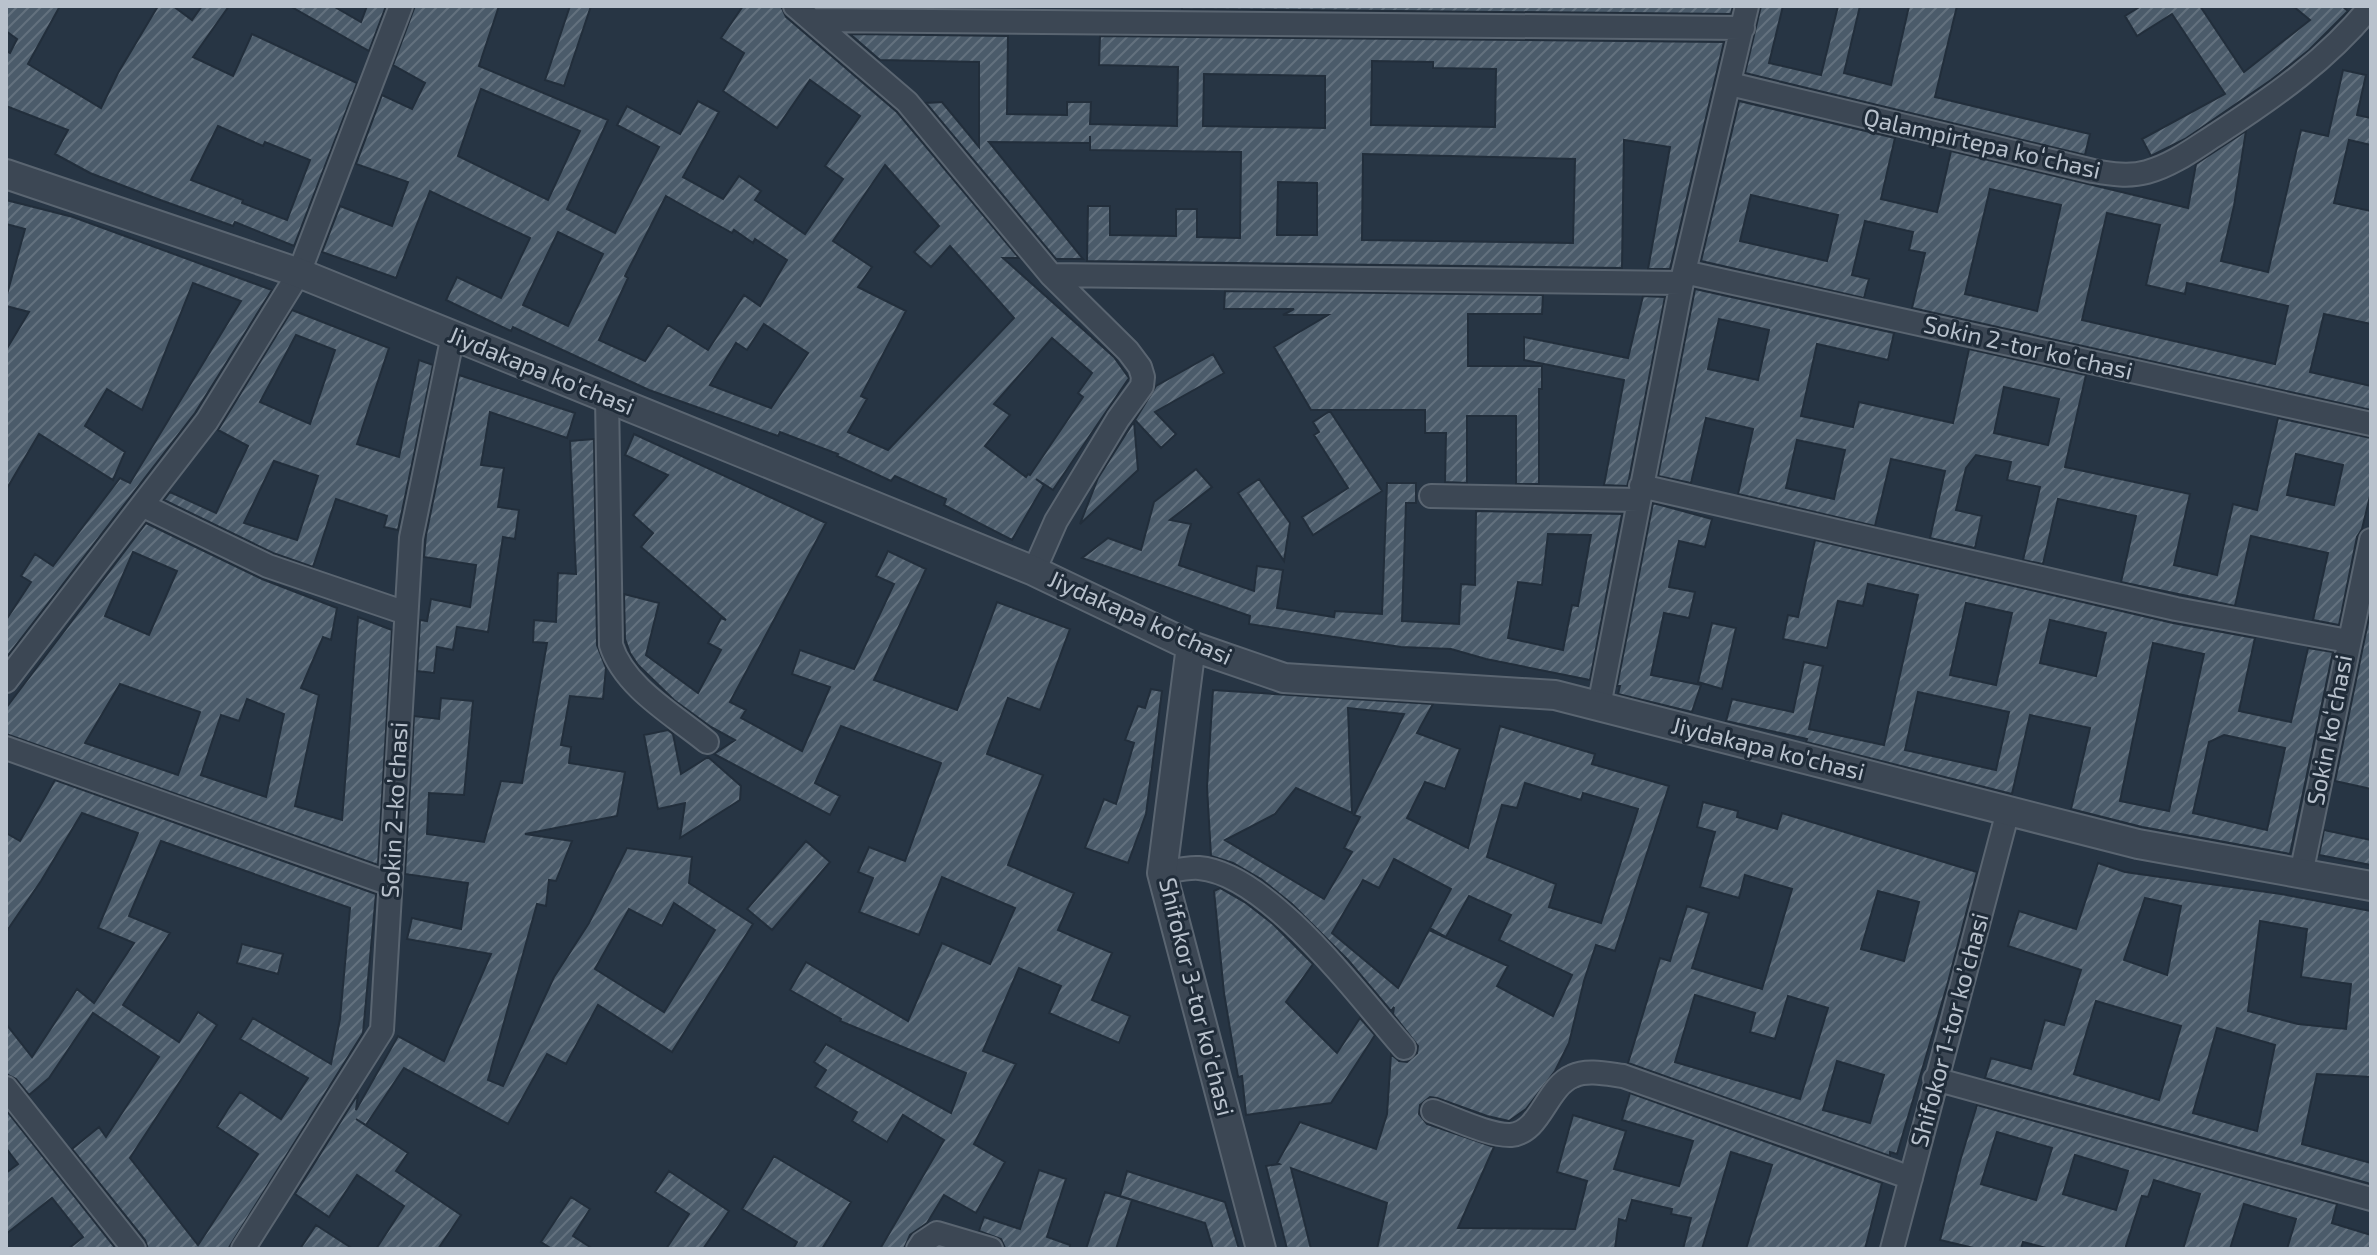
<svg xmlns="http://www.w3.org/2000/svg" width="2377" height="1255" font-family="'Exo 2',sans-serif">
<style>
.building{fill:url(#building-hatch);stroke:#222e3b;stroke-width:2;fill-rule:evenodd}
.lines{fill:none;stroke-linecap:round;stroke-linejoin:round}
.minor-casing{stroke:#5a6571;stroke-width:26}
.tertiary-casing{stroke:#5a6571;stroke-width:32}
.minor{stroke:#3c4754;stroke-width:22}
.tertiary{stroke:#3c4754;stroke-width:28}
.labels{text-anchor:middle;stroke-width:6;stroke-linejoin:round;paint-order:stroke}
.street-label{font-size:24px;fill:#b9c2cd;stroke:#202c39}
</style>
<defs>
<pattern id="building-hatch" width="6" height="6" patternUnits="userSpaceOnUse" patternTransform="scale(2)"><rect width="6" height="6" fill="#4b5b6a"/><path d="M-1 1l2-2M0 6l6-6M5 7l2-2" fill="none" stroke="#63717e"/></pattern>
</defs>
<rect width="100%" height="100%" fill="#273544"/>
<path class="building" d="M6,6H60L28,64L101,108L118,73L158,6H173L192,20L202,6H229L193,57L233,76L252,34L357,83L294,246L235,222L233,226L163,201L90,173L55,154L68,130L6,106V51L10,53L17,39L6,31ZM218,126L263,146L265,142L310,160L287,220L242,203L243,200L191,180Z
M290,6H333L361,22L367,6H386L369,51Z
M415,6H499L479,66L608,120L567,209L615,233L659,147L617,125L627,106L680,134L698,101L719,112L683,177L723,199L739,176L761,191L755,200L805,234L843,179L825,166L860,116L810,80L777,128L723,91L744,53L721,38L743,6H781L786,17L897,112L1019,258H1003L1114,357L1129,378L1053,490L1036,479L1044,485L1012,540L944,505L946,499L895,476L891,481L837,456L838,454L780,432L778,436L649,390L513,327L511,331L446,300L457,277L501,298L530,238L430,191L396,278L322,252L340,206L392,226L408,182L356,164L382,95L412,109L425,83L393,65ZM481,89L580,131L548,200L458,156ZM885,165L939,226L914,252L931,267L950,246L1014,318L888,450L848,432L867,399L861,396L906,311L858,287L872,267L833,241ZM666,196L732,233L734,230L753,243L755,239L787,260L760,306L744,295L708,350L668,325L645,361L599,340L628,278L625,276ZM558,232L603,254L568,326L523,305ZM764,324L808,353L771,408L710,385L736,343L747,350ZM1052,338L1092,373L1078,393L1083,397L1030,475L1028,474L1026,477L985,446L1010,415L994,404Z
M570,6H591L564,86L545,80Z
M1182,6H1733L1731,14L1182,9Z
M1761,6H1783L1769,63L1821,75L1838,6H1860L1844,73L1891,85L1909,6H1957L1935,97L2090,134L2085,155L1745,73Z
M2141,6H2200L2244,72L2310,20L2293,6H2342L2348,11L2309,50L2271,80L2185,139L2151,156L2142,139L2225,94L2172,14L2137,36L2125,16Z
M850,34L1008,36L1007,114L1067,115V102H1091L1090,124L1177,126L1178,67L1099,65L1100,36L1724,42L1670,269H1648L1670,147L1624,140L1622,268L1087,261L1088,206H1110V235L1176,236V209H1197V237L1240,238L1241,152L1090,150V136V143L989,142L1083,259H1056L926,103L942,102L979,147V62L880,60ZM1372,61L1433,62V68L1496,69L1495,127L1371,125ZM1204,74L1325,76V128L1203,126ZM1363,154L1575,159L1573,243L1362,240ZM1278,182L1317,183V235H1277Z
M2343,70L2366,75L2357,115L2371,118V145L2349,140L2334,203L2371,211V324L2324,314L2310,372L2371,386V410L1912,308L1925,253L1909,250L1913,232L1865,221L1852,275L1869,279L1864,298L1701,261L1739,101L1895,138L1881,199L1937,212L1951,151L2188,208L2196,164L2246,131L2234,206L2221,261L2268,272L2301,130L2328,136ZM1990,189L2061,205L2037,311L1965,294ZM1751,195L1838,215L1827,261L1740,241ZM2107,213L2160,225L2146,285L2185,294L2187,283L2288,306L2275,364L2082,320Z
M6,200L73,217L272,290L195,413L6,658V620L31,582L21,576L35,554L53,566L120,478L130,483L241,301L193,283L142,410L107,389L85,426L125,452L113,480L39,434L6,490V350L29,312L6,306V298L25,229L6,224Z
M1695,289L1894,333L1888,360L1817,344L1801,416L1853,427L1859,402L1953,423L1969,349L2086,375L2065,467L2190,494L2174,565L2217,575L2233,504L2257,510L2278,418L2371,438V492L2362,529L2357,537L2339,625L2313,620L2328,553L2251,536L2235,606L2121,582L2136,516L2058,499L2043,564L2023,560L2040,487L2007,480L2011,462L1976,455L1966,468L1956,510L1982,516L1975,548L1930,538L1945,471L1891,459L1875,526L1738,494L1753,429L1706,418L1691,483L1658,476ZM1719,319L1769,330L1758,380L1708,369ZM2004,387L2059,399L2048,445L1994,433ZM1797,440L1845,450L1834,499L1786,488ZM2296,454L2343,465L2334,505L2287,495Z
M1225,291L1543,295L1542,314H1468V366H1542V389H1539V484H1516V416H1467V483L1445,482L1446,433H1425V410H1311L1274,347L1328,315H1283L1294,309H1224Z
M1643,296L1665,297L1629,479L1627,486L1604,485L1624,380L1524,360V337L1628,358Z
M292,310L389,348L357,444L399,457L419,360L433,365L398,530L384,527L387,516L336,499L313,567L273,553L164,500L170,492L216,513L248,446L218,430ZM296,335L335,350L310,424L260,402ZM274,461L318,476L297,540L244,523Z
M1213,354L1224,373L1155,412L1176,434L1161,448L1135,420L1156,386Z
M459,375L575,413L567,438L490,412L481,465L504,468L498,507L519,510L515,539L503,537L488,632L457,627L453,650L437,647L434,673L417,671L420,620L427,621L431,599L470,607L476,565L424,557L426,535Z
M1330,411L1382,491L1313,535L1302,517L1348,488L1314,435L1319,432L1313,422Z
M1134,421L1138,470L1080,524L1098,478Z
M634,434L826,523L730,702L746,710L741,718L802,751L830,687L792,674L800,650L854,669L894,584L876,576L888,551L926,569L874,680L957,710L997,602L1070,629L1040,710L1008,698L987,754L1043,775L1008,865L1074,893L1058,930L1112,953L1092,1000L1130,1016L1119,1043L1049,1013L1061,986L1019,968L983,1051L1016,1064L974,1144L1005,1162L976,1213L944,1195L927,1223L910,1235L904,1249H880L944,1140L903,1115L887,1142L852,1121L857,1112L815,1087L826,1070L814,1062L826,1044L951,1113L966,1073L840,1021L841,1019L790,990L806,962L908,1021L942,943L990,964L1015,908L942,877L919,935L859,912L873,878L858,872L869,847L905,861L941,763L841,726L815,783L840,796L830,815L714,754L735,740L711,727L674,700L638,665L630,653L625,639L624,594L659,603L646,655L698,693L721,650L708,643L721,618L726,620L641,547L653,533L633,515L668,475L625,455Z
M594,439L597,645L606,668L603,699L570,696L561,745L571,747L569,763L625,772L617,816L525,834L572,841L556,881L549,880L546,906L537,904L488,1080L503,1086L554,977L589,923L627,848L692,857L689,883L753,924L672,1052L598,1005L566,1064L547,1054L508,1124L404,1068L366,1125L356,1119L408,1153L396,1171L461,1215L438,1249H376L404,1206L357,1175L329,1217L295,1194L358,1094L356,1110L398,1036L444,1061L491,954L407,939L412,918L461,929L468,883L405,874L414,716L439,719L441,698L473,701L464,795L429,793L427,834L484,842L501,781L522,783L547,643L533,642L534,620L556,622L558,573L576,574L570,441ZM674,903L715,930L664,1012L595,969L629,909L662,926Z
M1196,469L1212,487L1170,520L1191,524L1179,565L1254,591L1257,566L1283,570L1277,608L1334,617L1335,611L1382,614L1387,483H1416V503H1406L1402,621L1459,624L1461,584L1475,585L1476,511L1622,514L1590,680L1486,659L1451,649L1401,647L1249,624L1250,616L1082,558L1108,538L1141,550L1154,502ZM1548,534L1591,535L1578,606L1572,605L1563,650L1508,638L1518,582L1542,585Z
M1259,479L1290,523L1284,561L1238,493Z
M1653,503L1712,519L1705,547L1679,541L1669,587L1695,592L1689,618L1664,613L1651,675L1701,685L1692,712L1618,694L1620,686H1617Z
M146,523L262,579L337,608L331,640L323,637L301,688L319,695L295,806L342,820L358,617L392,630L378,865L6,734V708ZM133,552L177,571L149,635L105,616ZM120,684L200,712L178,775L85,743ZM247,699L284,714L266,797L201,775L221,715L239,721Z
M1815,540L2173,623L2255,638L2239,711L2291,722L2308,648L2333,652L2290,854L2142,827L2071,809L2090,728L2030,715L2012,794L1806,742L1807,739L1726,721L1732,699L1793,712L1804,662L1823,666L1809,729L1884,745L1918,595L1868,584L1863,606L1838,601L1827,648L1783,639L1788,615L1798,617ZM1966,603L2012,613L1996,685L1950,675ZM2050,620L2106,633L2096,676L2040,663ZM2153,643L2204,654L2169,811L2120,801ZM1918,692L2009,712L1996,770L1905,750ZM2224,735L2285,748L2267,830L2193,813L2209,742Z
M2371,608V789L2335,781Z
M1712,623L1736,628L1722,689L1698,682Z
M1151,689L1162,691L1146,814L1128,863L1085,848L1104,799L1116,804L1134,743L1125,740L1138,706L1145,708Z
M1213,690L1433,704L1417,733L1460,749L1445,789L1425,782L1407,818L1468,848L1500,726L1595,754L1592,764L1669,786L1615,951L1596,945L1584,981L1569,1043L1555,1071L1526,1109L1509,1121L1487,1116L1437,1098L1430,1097L1420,1105L1419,1114L1427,1124L1494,1147L1458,1228L1575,1229L1587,1181L1557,1172L1573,1115L1626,1131L1614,1169L1679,1186L1693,1141L1622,1120L1630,1093L1882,1183L1865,1249H1746L1772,1165L1731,1152L1702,1249H1683L1691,1218L1671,1214L1672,1209L1632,1200L1626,1221L1619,1219L1615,1249H1377L1387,1203L1291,1168L1311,1249H1287L1266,1166L1279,1164L1277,1163L1300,1122L1376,1149L1387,1114L1391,1054L1399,1061L1407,1062L1417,1053L1418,1046L1393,1014L1394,1007L1391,1011L1348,960L1292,904L1261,879L1233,863L1211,856L1207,787ZM1348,708L1404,714L1354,815L1360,817L1344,848L1352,852L1324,899L1225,840L1275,814L1296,788L1352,813ZM1525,783L1581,800L1583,793L1638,809L1601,923L1549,907L1556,884L1487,857L1502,805L1517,808ZM1394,859L1451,889L1430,928L1446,937L1469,896L1511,915L1499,940L1572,975L1553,1016L1497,986L1508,966L1429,930L1398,988L1332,933L1363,880L1379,888Z
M668,730L673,734L681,774L708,757L741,786L740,800L680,838L685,803L658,809L644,735Z
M55,780L376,894L363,1033L228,1249H148L145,1240L72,1149L99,1127L106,1137L159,1057L93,1013L49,1078L29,1095L16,1079L6,1074V1024L32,1057L77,989L94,1003L134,943L98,928L138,833L82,813L41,881L6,932V833L20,841ZM161,841L350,908L340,1019L331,1064L253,1018L240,1039L308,1078L281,1119L240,1092L228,1109L217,1127L258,1154L198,1245L130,1158L217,1025L198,1012L179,1042L123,1005L170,933L129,916Z
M1703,802L1738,811L1737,817L1777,829L1782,813L1977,872L1947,986L1897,1154L1890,1152V1156L1628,1063L1660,958L1670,961L1687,906L1709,913L1692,968L1762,989L1792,889L1745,875L1739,898L1700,887L1715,832L1697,827ZM1878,891L1919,902L1904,961L1861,949ZM1695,995L1755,1013L1750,1032L1775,1039L1788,996L1828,1008L1800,1099L1675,1062ZM1837,1061L1884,1075L1870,1123L1823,1110Z
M2324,830L2371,840V865L2319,855Z
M806,841L830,862L772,930L747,909Z
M2098,863L2125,872L2281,894L2371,911V1077L2317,1074L2302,1144L2371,1163V1184L1985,1078L1991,1058L2031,1069L2045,1020L2064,1025L2081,970L2008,946L2019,911L2076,929ZM2145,898L2181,906L2167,975L2124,960ZM2260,921L2307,929L2301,977L2351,984L2346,1029L2298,1024L2248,1011ZM2096,1001L2181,1026L2159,1100L2074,1074ZM2217,1028L2275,1045L2257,1131L2193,1113Z
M1220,888L1246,903L1273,924L1313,964L1286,1002L1337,1053L1360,1018L1375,1035L1331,1103L1246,1115L1242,1076L1238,1077L1224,993L1214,891Z
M242,944L283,954L278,974L237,963Z
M1977,1105L2337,1204L2332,1223L2371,1235V1249H2287L2296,1219L2244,1204L2230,1249H2183L2200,1194L2154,1180L2148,1197L2142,1196L2125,1249H2050L2023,1242L2021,1249H1978L1940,1240L1960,1161ZM1997,1132L2052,1148L2036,1200L1981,1184ZM2075,1155L2128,1171L2116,1210L2063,1194Z
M6,1110L116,1249H68L83,1237L52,1198L6,1234V1173L18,1164L6,1148Z
M774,1156L851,1202L822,1249H793L797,1242L742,1209Z
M1039,1170L1066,1179L1047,1237L1070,1245L1069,1249H1008L1005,1248L1001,1239L979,1231L984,1217L1020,1229Z
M669,1171L729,1211L703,1249H666L689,1214L655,1192Z
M1127,1171L1225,1202L1239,1249H1213L1205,1223L1120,1196Z
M1105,1192L1132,1200L1116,1249H1086Z
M571,1197L590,1209L573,1236L593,1249H552L541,1242Z
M316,1225L353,1249H300Z"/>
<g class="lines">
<defs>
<path id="minor" d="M795,6L907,102L1051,275L1128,351L1140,367L1143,377L1142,386L1118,419L1056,521L1034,571
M812,20L1743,28
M1730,84L2093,171C2111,174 2129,177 2147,172C2173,165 2195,148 2217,134C2274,97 2328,59 2371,6
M1684,272L2371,424
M1051,275L1682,283
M607,397L611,645C624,687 674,715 707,742
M1641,486L2176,609L2348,641
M1431,496L1639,500
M144,506L268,566L406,613
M6,681L207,421L299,273L401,6
M1599,706L1684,272L1747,6
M6,748L390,884
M1162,873C1173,871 1187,867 1199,868C1269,874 1358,996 1404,1048
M2301,874L2371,540
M1935,1079L2371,1199
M6,1088L134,1249
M1433,1111C1453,1118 1490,1136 1511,1135C1541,1132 1546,1087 1573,1076C1587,1069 1608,1074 1623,1076L1911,1178
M243,1249L382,1030L411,538L453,335
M918,1249L922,1243L937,1233L991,1249
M1892,1249L2008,811"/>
<path id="tertiary" d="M6,174L299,273L1034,571L1191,646L1284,678L1555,695L2138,844L2371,886
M1191,646L1162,873L1261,1249"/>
</defs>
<use href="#minor" class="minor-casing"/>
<use href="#tertiary" class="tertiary-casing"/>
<use href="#minor" class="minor"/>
<use href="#tertiary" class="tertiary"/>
</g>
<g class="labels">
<g class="street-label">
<text transform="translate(1982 144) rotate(13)" y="8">Qalampirtepa koʻchasi</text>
<text transform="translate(2028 348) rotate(13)" y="8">Sokin 2-tor koʼchasi</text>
<text transform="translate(541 371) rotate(22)" y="8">Jiydakapa ko'chasi</text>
<text transform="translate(1140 618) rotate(24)" y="8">Jiydakapa ko'chasi</text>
<text transform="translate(2330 730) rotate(-79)" y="8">Sokin koʻchasi</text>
<text transform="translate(1768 749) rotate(14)" y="8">Jiydakapa ko'chasi</text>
<text transform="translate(395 810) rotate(-87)" y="8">Sokin 2-koʼchasi</text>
<text transform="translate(1196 997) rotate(76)" y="8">Shifokor 3-tor koʼchasi</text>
<text transform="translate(1950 1030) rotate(-75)" y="8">Shifokor 1-tor koʼchasi</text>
</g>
</g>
<rect width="2377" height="1255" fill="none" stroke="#b9c2cd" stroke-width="16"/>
</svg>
